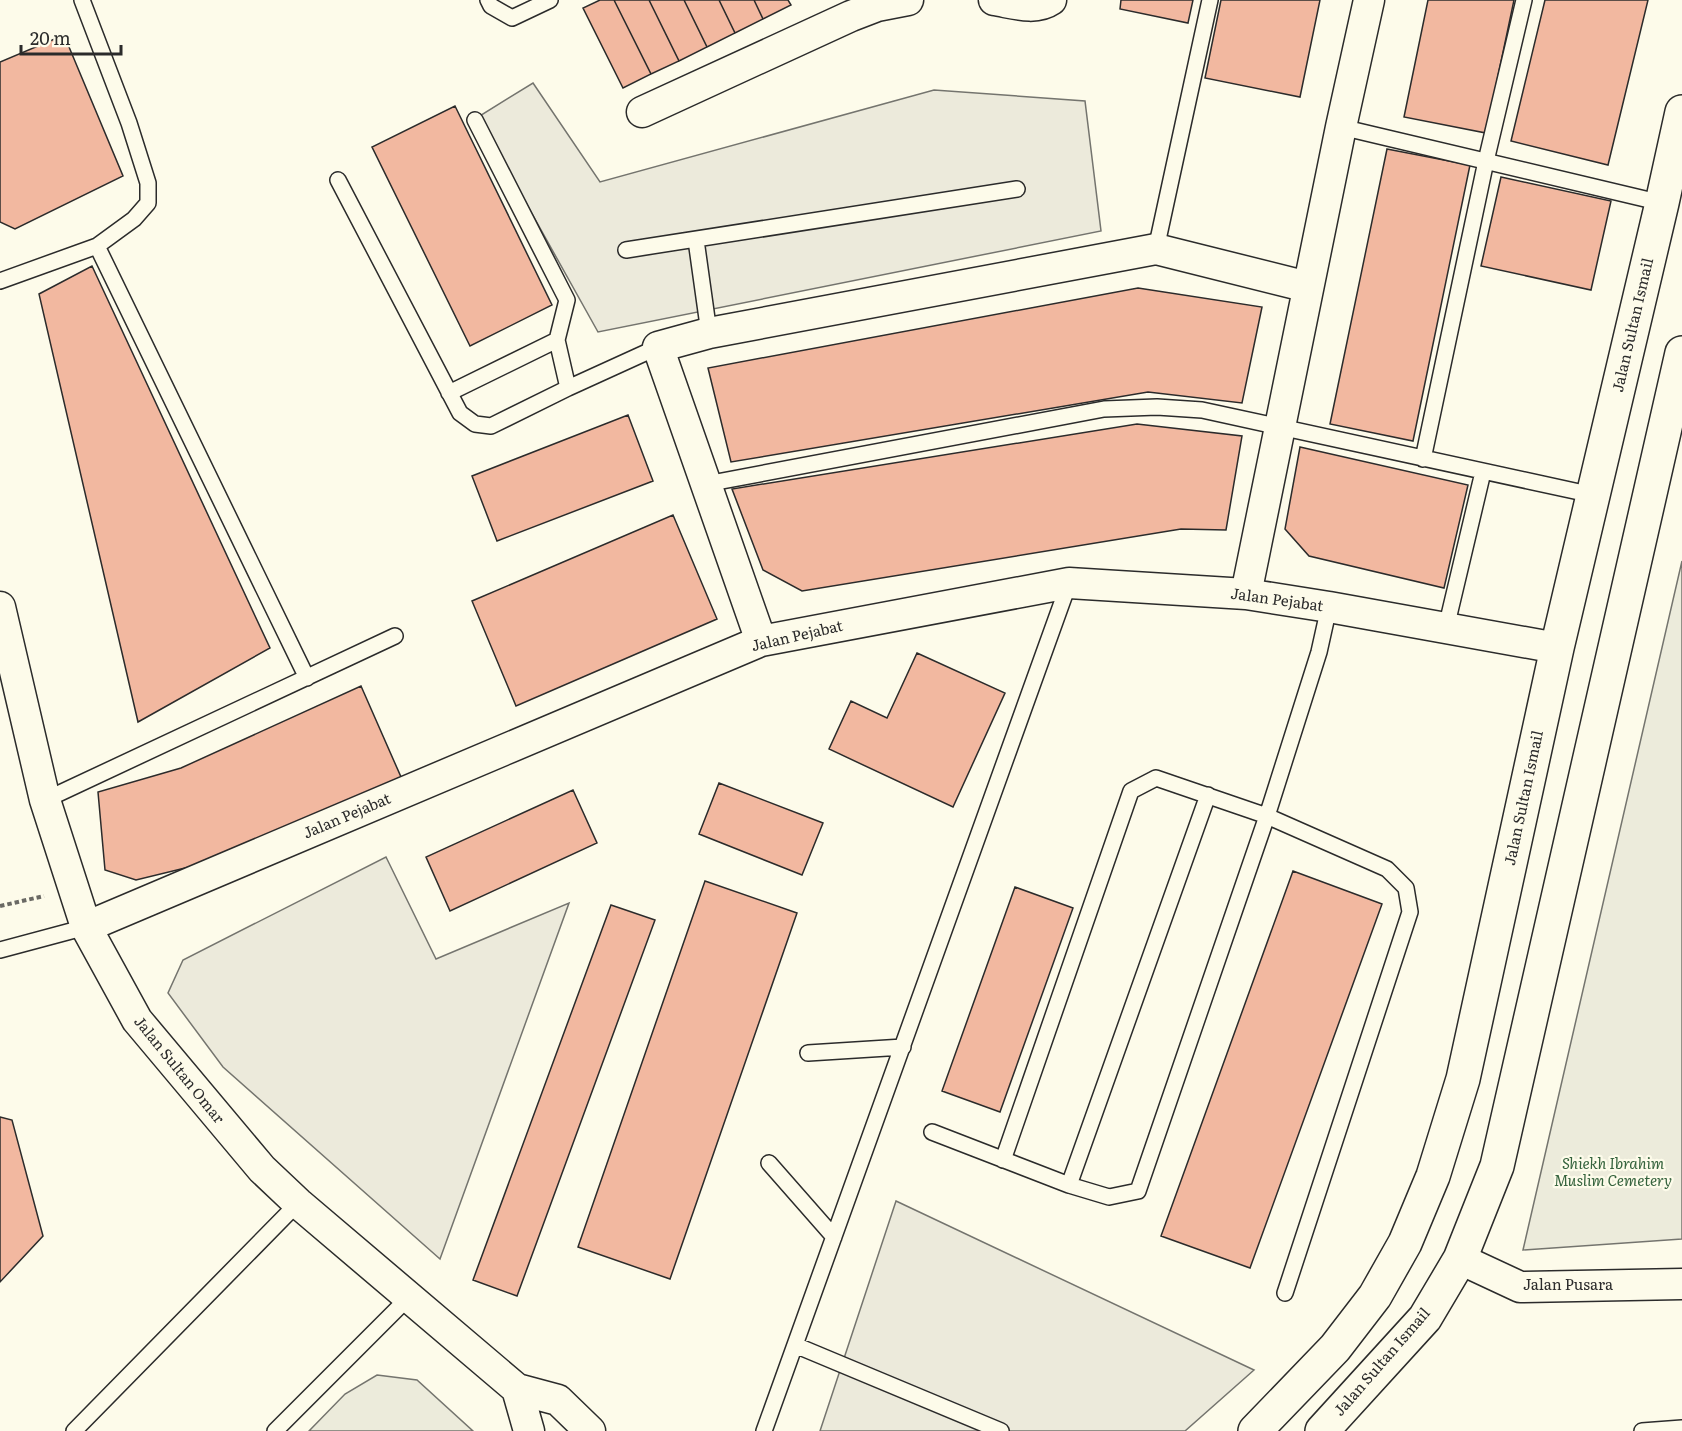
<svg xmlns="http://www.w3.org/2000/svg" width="1682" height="1431" font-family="Literata,serif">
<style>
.green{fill:#ecebdb;stroke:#74746e;stroke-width:1.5}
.parking{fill:#eceadb;stroke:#74746e;stroke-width:1.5}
.building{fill:#f2b8a0;stroke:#2b2b2b;stroke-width:1.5}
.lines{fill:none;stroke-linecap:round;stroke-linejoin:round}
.service-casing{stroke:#2b2b2b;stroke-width:18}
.minor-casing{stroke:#2b2b2b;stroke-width:33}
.secondary-casing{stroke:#2b2b2b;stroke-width:36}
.path{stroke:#6a6964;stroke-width:4;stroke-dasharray:4.5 3;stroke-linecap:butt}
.service{stroke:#fdfbea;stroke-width:15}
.minor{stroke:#fdfbea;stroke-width:30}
.secondary{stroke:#fdfbea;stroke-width:33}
.labels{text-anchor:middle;stroke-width:4.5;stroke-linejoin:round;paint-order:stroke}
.street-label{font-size:15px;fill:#2b2b2b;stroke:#fdfbea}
.park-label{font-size:15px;font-style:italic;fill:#34623c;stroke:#fdfbea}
</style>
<rect width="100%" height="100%" fill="#fdfbea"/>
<path class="green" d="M1682,561V1239L1523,1250Z
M377,1375L417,1380L473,1431H309L345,1394Z"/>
<path class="parking" d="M533,83L600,182L934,90L1085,101L1101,231L598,332L478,117Z
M386,857L436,959L569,903L440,1259L223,1067L168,993L183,960Z
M896,1201L1254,1370L1185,1431H820Z"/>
<path class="building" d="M600,0H614L651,74L623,88L583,8Z
M614,0H649L679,61L651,74Z
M649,0H684L707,47L679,61Z
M684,0H719L735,33L707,47Z
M719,0H754L763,19L735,33Z
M754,0H788L791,5L763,19Z
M1121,0H1193L1188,23L1120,9Z
M1221,0H1320L1300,97L1205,78Z
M1428,0H1514L1486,133L1404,117Z
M1545,0H1648L1608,165L1511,141Z
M64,35L123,176L15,229L0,222V62Z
M455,106L552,305L470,346L372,147Z
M1387,149L1470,165L1413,441L1330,424Z
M1501,177L1611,201L1591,290L1481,266Z
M92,266L270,648L138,722L39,294Z
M1138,288L1262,307L1242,403L1148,392L731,462L708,368Z
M628,415L653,481L497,541L472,476Z
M1137,424L1242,436L1226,530L1181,529L802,591L763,570L732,489Z
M1300,447L1468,485L1444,588L1309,556L1285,529Z
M673,515L717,619L516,706L472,601Z
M917,653L1005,693L953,807L829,749L851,701L887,718Z
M361,686L401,777L222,859L136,880L105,870L98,792L181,768Z
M719,783L823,823L802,875L699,834Z
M573,790L597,843L450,911L426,857Z
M1293,871L1382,904L1250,1268L1161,1236Z
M705,881L797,913L670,1279L578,1247Z
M1015,887L1073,908L1000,1112L942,1091Z
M611,905L655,920L517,1296L473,1280Z
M0,1117L12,1120L43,1236L0,1282Z"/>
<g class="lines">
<defs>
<path id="service" d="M82,0L129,123L148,183V203L134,219L97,246
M488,0L491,6L512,18L550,0
M475,120L567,300L557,340L568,388
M1341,127L1662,203
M338,180L460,413L475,424L491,426L568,388L658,347
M696,240L709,333
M1156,249L1210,0
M626,250L1017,189
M0,281L97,246L307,678
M449,393L557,340
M1423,459L1486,161L1524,0
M706,484L1104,409L1157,407L1202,410L1593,495
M1446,628L1483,472
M45,800L395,636
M0,950L86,927
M808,1053L903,1047
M932,1132L1069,1185L1109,1197L1138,1191L1267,816L1319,652L1329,607
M1003,1160L1131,791L1156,778L1267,816L1387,869L1406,888L1410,912L1285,1293
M769,1163L834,1237
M1069,1185L1208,795
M795,1345L1001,1431
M74,1431L298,1203
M275,1431L409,1297
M764,1431L1069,583
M1642,1431L1682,1428"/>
<path id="minor" d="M994,0C1013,3 1035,11 1051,0
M642,112L851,16L877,6L908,0
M1246,594L1341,127L1369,0
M0,607L45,800L86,927L137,1020L262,1169L298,1203L517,1389L558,1400L590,1431
M761,641L658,347L709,333L1156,249L1308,287
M86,927L761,641L1069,583L1246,594L1329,607L1557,648
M1460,1259L1520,1287L1682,1284
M517,1389L529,1431"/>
<path id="secondary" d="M1255,1431L1335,1348L1375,1296L1405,1243L1433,1176L1463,1079L1557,648L1662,203L1682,112
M1322,1431L1425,1318L1460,1259L1497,1166L1682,353"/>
</defs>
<use href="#service" class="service-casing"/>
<use href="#minor" class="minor-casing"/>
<use href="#secondary" class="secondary-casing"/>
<path class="path" d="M0,906L44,896"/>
<use href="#service" class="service"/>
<use href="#minor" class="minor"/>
<use href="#secondary" class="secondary"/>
</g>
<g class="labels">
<g class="street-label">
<text transform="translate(1633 325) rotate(-77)" y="5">Jalan Sultan Ismail</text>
<text transform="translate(1277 600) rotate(8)" y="5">Jalan Pejabat</text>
<text transform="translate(797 636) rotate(-13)" y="5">Jalan Pejabat</text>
<text transform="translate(1524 798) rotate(-78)" y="5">Jalan Sultan Ismail</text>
<text transform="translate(347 816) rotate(-23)" y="5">Jalan Pejabat</text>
<text transform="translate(179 1070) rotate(51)" y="5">Jalan Sultan Omar</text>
<text x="1568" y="1290">Jalan Pusara</text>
<text transform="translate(1382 1362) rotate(-49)" y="5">Jalan Sultan Ismail</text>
</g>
<g class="park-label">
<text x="1613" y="1169">Shiekh Ibrahim<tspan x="1613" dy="17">Muslim Cemetery</tspan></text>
</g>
</g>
<path d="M21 45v9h100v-9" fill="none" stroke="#2b2b2b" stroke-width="3"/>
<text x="30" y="45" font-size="18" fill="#2b2b2b" stroke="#fdfbea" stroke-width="4.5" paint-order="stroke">20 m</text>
</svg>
